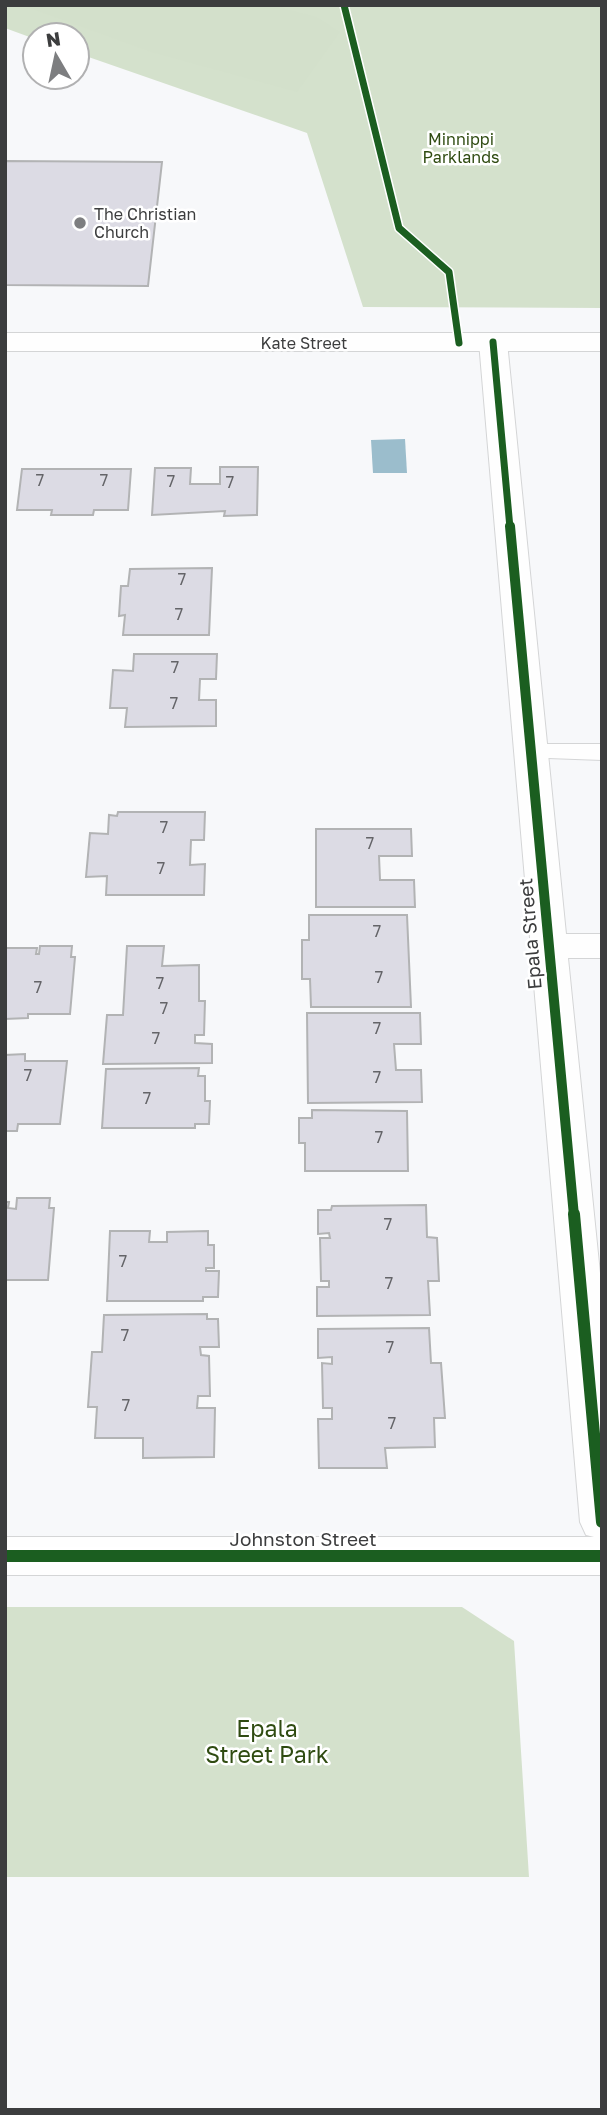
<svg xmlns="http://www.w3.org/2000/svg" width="607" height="2115" font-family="'Golos Text',sans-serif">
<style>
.green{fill:#d4e1cc}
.forest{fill:#d3e0cb}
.water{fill:#9bbdcc}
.building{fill:#dcdbe4;stroke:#b2b3b4;stroke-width:2}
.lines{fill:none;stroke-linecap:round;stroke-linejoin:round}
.service-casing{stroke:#d4d5d6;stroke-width:2}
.minor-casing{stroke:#d4d5d6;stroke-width:2}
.tertiary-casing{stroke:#d4d5d6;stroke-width:2}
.service{fill:#fefefe;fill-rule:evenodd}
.minor{fill:#fefefe;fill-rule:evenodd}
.tertiary{fill:#fefefe;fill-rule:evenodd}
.cycleway-far2-casing{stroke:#fff;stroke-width:10}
.cycleway-far1-casing{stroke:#fff;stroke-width:14}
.cycleway-casing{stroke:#fff;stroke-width:17}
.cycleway-far2{stroke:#1b5e20;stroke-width:7}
.cycleway-far1{stroke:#1b5e20;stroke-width:10}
.cycleway{stroke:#1b5e20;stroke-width:12}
.poi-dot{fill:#7d7e80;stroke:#fff;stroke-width:2.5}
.labels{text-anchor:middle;stroke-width:5;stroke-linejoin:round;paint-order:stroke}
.far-park-label{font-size:16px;fill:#2f4b11;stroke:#fff}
.far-poi-label{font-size:16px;fill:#3c3d3e;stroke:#fff;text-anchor:start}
.far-street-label{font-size:16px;fill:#3c3d3e;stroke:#fff}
.number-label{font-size:16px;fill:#646468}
.street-label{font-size:19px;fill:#3c3d3e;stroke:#fff}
.near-park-label{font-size:23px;fill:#2f4b11;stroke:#fff}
</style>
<rect width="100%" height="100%" fill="#f7f8fa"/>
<path class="green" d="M5,5H602V308L363,307L307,133L77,53V35H35V39L5,28Z
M5,1607H462L514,1641L529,1877H5Z"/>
<path class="forest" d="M21,5H271L317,17L340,32L297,92L151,52Z"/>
<path class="water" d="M405,439L407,473H373L371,440Z"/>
<path class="building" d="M5,161L162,162L148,286L5,285Z
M220,467H258L257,515L224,516L225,511L152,515L155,468H191L190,484H220Z
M22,469H131L128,510H94L93,515H51L52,510H17Z
M212,568L209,635H123L125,615L119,616L121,586H128L130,569Z
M134,654H217L216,679H200L199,700H216V726L125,727L127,708H110L113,670L133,671Z
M118,812H205L204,840H191L190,865L205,864L204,895H106L107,876L86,877L90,833L108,834L109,815L117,816Z
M316,829H411L412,856H379L380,880H414L415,907H316Z
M309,915H407L411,1007H311L310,979H302V940H309Z
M40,946H72L71,957H75L70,1014H28V1018L5,1019V948H37L36,954H39Z
M127,946H164L162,966L199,965V1001H205L204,1035H195V1043L212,1044V1063L103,1064L107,1015H123Z
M307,1013H420L421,1044H394L396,1070H421L422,1102L308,1103Z
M25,1054V1061H67L60,1124H18L17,1131H5V1055Z
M199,1068L198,1076H205V1101H210L209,1124H195V1128H102L106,1069Z
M312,1110L407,1111L408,1171H305V1143H299V1118H312Z
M17,1198H50L49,1208H54L48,1280H5V1202H9L8,1208L16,1209Z
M426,1205L427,1237L437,1238L439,1281H428L430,1315L317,1316V1287H329V1281H321L320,1238H330L329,1233L318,1234V1210H331L332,1206Z
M110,1231H150L149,1242H167V1232L208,1231V1245H214V1268H206V1271H219L218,1297H203V1301H107Z
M207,1314V1319H218L219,1347H200L201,1355L209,1356L210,1396H198L197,1408H215L214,1457L143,1458V1438H95L97,1407H88L92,1352H102L104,1315Z
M429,1328L431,1363H441L445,1418H434L435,1447L385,1448L387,1468H319L318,1419H332V1408H323L322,1363L332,1364V1357L318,1358V1329Z"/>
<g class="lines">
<defs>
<path id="service" d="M530,744H602V760L521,757L518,752L521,747Z"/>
<path id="minor" d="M493,333L503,336L507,342L566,934H602V958H568L602,1293V1575H5V1537H594L586,1535L580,1522L479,342L483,336Z"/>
<path id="tertiary" d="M5,333H602V351H5Z"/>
</defs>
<use href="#service" class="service-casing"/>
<use href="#minor" class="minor-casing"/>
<use href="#tertiary" class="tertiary-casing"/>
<use href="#service" class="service"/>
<use href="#minor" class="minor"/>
<use href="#tertiary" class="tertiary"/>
<defs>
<path id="cycleway-far2" d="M344,5L399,228L449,272L459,343
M493,342L510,528"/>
<path id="cycleway-far1" d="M510,526L574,1216"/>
<path id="cycleway" d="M574,1214L602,1522
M5,1556H602"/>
</defs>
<use href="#cycleway-far2" class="cycleway-far2-casing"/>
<use href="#cycleway-far1" class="cycleway-far1-casing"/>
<use href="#cycleway" class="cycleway-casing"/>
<use href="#cycleway-far2" class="cycleway-far2"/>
<use href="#cycleway-far1" class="cycleway-far1"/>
<use href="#cycleway" class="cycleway"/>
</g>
<circle class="poi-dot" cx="80" cy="223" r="7"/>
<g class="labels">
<g class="far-park-label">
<text x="461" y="145">Minnippi<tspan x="461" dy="18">Parklands</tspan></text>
</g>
<g class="far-poi-label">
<text x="94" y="220">The Christian<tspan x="94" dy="18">Church</tspan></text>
</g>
<g class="far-street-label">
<text x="304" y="349">Kate Street</text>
</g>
<g class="number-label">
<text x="40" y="486">7</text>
<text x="104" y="486">7</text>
<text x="171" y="487">7</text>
<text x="230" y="488">7</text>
<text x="182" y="585">7</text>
<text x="179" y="620">7</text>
<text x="175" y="673">7</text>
<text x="174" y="709">7</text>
<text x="164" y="833">7</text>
<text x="370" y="849">7</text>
<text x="161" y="874">7</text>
<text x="377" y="937">7</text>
<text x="379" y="983">7</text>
<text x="160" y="989">7</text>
<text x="38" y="993">7</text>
<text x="164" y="1014">7</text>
<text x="377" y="1034">7</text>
<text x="156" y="1044">7</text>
<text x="28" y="1081">7</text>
<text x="377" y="1083">7</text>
<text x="147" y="1104">7</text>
<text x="379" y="1143">7</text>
<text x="388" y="1230">7</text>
<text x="123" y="1267">7</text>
<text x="389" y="1289">7</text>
<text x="125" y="1341">7</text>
<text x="390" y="1353">7</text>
<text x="126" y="1411">7</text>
<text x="392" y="1429">7</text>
</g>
<g class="street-label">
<text transform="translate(530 934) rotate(-95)" y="7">Epala Street</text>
<text x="303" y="1546">Johnston Street</text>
</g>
<g class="near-park-label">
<text x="267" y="1737">Epala<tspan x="267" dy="26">Street Park</tspan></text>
</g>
</g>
<rect width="607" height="2115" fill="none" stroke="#3c3d3e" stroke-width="14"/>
<g transform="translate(56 56) rotate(351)"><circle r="33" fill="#ffffff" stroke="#b1b1b2" stroke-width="2"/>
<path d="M0-5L12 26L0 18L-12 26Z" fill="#7d7e80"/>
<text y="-10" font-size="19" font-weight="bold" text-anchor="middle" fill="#3c3d3e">N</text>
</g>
</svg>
